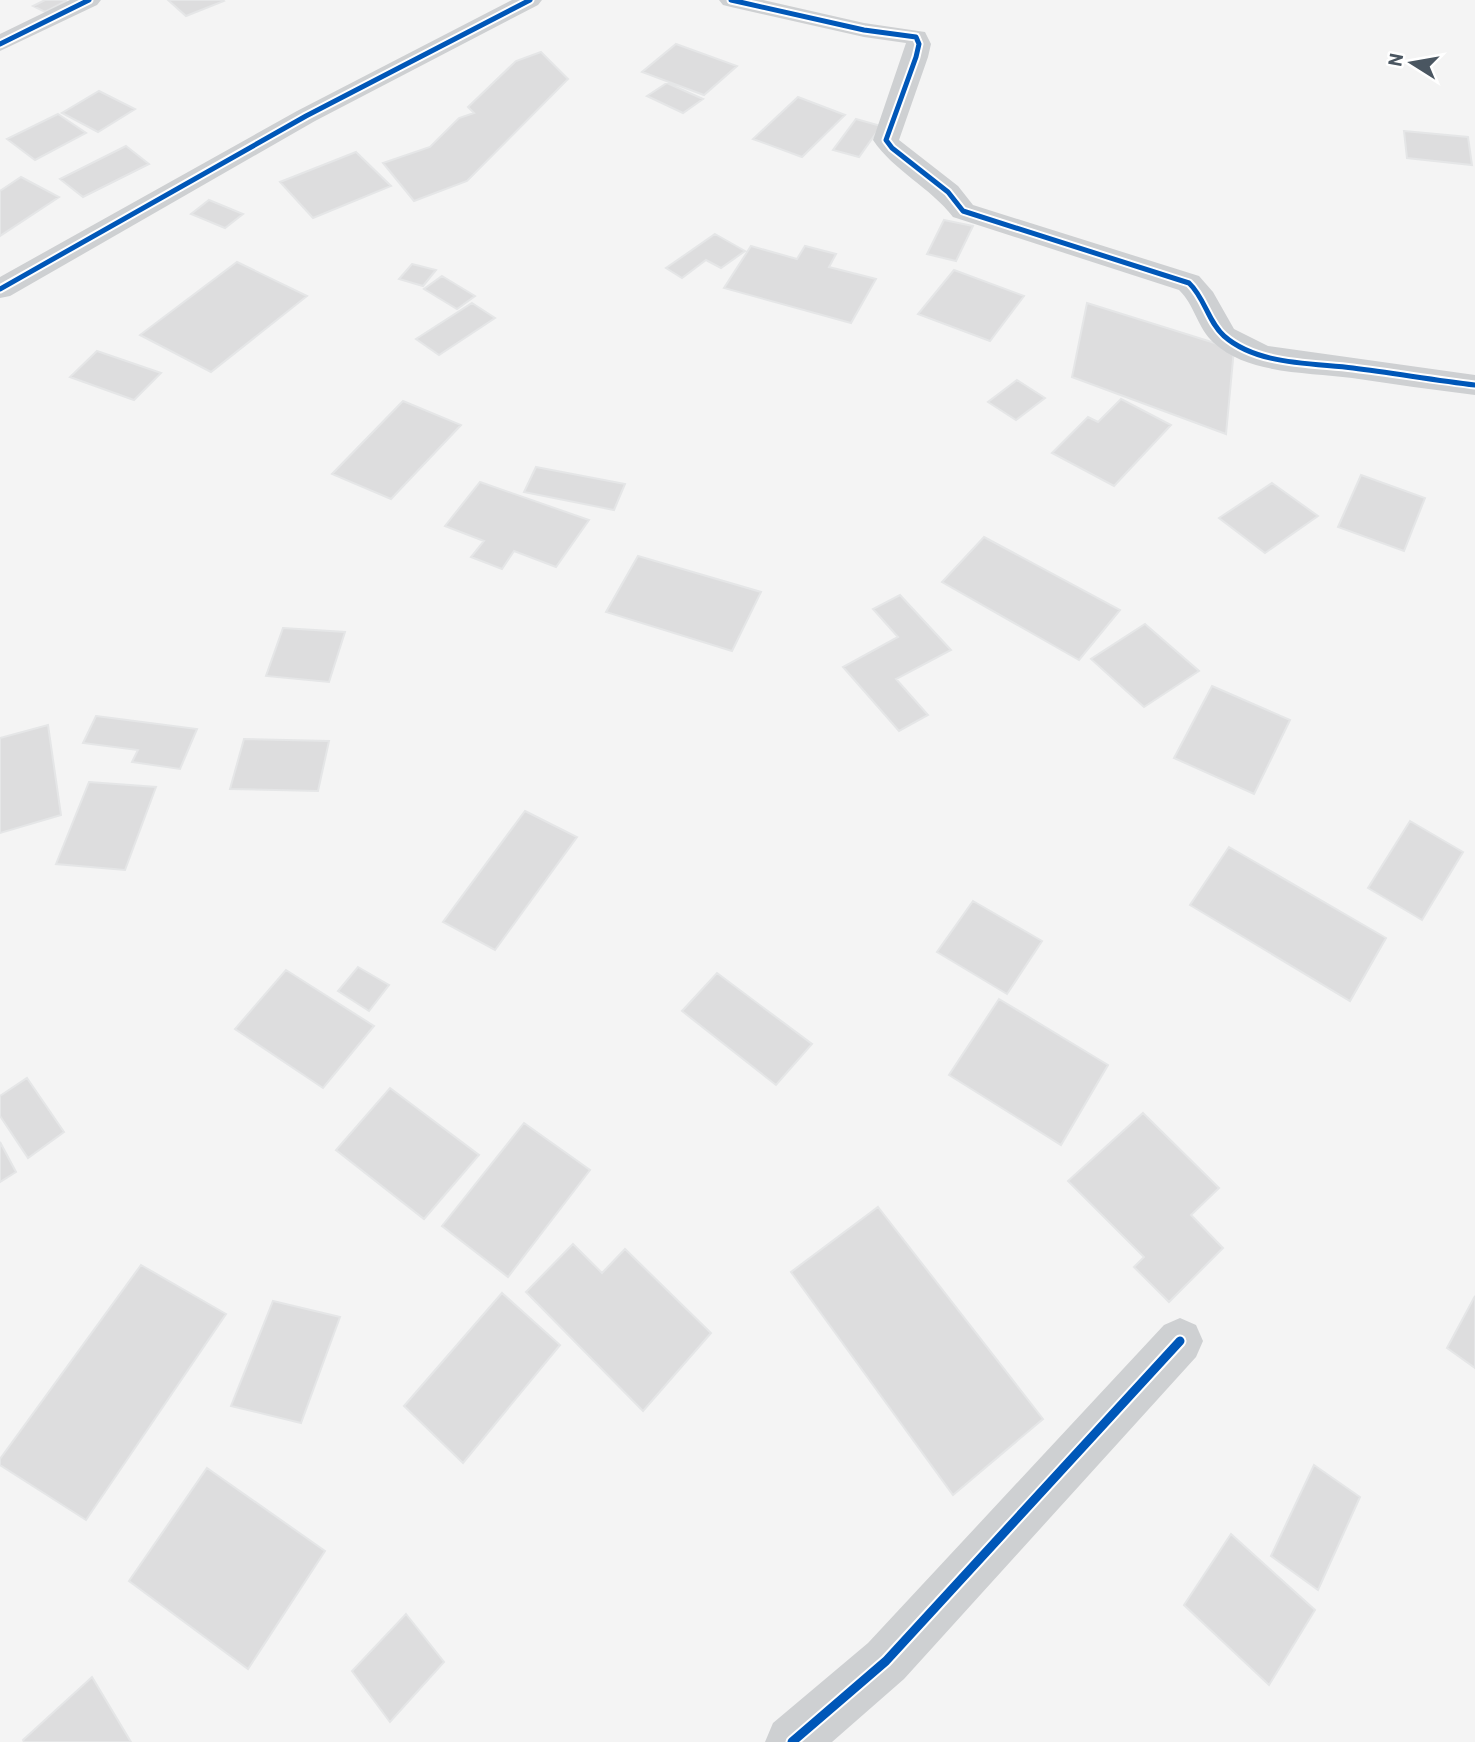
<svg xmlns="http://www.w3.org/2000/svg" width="1475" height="1742" font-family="Barlow,sans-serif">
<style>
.building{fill:#ddddde;stroke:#e5e6e7;stroke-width:2}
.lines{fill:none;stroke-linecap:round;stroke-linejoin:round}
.minor{fill:#ced0d2;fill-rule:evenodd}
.cycleway-far1-casing{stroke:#fff;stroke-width:9}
.cycleway-casing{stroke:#fff;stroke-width:13}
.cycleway-far1{stroke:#0057b8;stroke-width:5}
.cycleway{stroke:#0057b8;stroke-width:9}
</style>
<rect width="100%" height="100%" fill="#f4f4f4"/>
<path class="building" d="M45,0H65L66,1L45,12L33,6Z
M168,0H223L224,1L186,16Z
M676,44L737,66L704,95L642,72Z
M541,52L568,79L467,181L414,201L383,163L430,147L459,118L474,113L468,107L516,61Z
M667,83L703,99L683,113L647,96Z
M99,91L135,109L98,132L62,113Z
M798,97L845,115L802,157L753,139Z
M58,114L86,133L35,160L7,139Z
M856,119L881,126L859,157L833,150Z
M1404,131L1468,137L1472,165L1407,158Z
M126,146L149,164L83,197L60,179Z
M356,152L391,186L313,218L280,182Z
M21,177L59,197L0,236V191Z
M209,200L243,214L225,228L191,214Z
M944,220L973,226L956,261L927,254Z
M715,234L745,251L721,268L706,260L682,278L666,268Z
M751,246L797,259L805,246L836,254L829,267L876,279L851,323L724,288Z
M237,262L307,296L211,372L140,335Z
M412,264L436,270L423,286L399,279Z
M954,270L1024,296L990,341L918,314Z
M442,276L475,296L457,309L424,289Z
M472,303L495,318L439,355L416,339Z
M1087,303L1234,349L1226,434L1072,377Z
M97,351L161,373L134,400L70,377Z
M1017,380L1045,398L1016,420L988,402Z
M1121,399L1171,425L1114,486L1052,453L1088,417L1098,422Z
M403,401L461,425L391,499L332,474Z
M536,467L625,484L614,510L524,492Z
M1361,475L1425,498L1404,551L1338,527Z
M480,482L589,520L556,567L514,551L502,569L471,557L484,541L445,526Z
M1272,483L1318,516L1265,553L1219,518Z
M984,537L1120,610L1079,660L942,582Z
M638,556L761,592L732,651L606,612Z
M900,595L951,650L896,679L928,715L899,731L843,667L898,637L873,609Z
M1145,624L1199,671L1144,707L1091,659Z
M283,628L345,632L329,682L266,676Z
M1212,686L1290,720L1254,794L1174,758Z
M96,716L197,729L180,769L132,762L138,750L83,743Z
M48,725L61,815L0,833V738Z
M244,739L329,741L318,791L230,789Z
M89,782L156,787L125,870L56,864Z
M525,811L577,837L495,950L443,922Z
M1410,821L1463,852L1422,920L1368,888Z
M1229,847L1386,938L1350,1001L1190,905Z
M973,901L1042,941L1007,994L937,952Z
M358,967L389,985L369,1011L338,991Z
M286,970L374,1026L323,1088L235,1029Z
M717,973L812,1044L776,1085L682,1011Z
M999,999L1108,1065L1061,1145L949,1075Z
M27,1078L64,1132L28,1158L0,1116V1096Z
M390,1088L479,1155L424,1219L336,1150Z
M1143,1113L1219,1188L1191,1215L1223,1248L1169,1302L1134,1267L1144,1257L1068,1181Z
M524,1123L590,1170L508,1277L442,1226Z
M0,1142L16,1172L0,1182Z
M878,1207L1043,1419L953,1495L791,1272Z
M573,1244L602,1273L625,1249L711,1333L643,1411L526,1292Z
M141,1265L226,1314L86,1520L0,1465V1459Z
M502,1293L560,1345L463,1463L404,1406Z
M1475,1296V1368L1447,1348Z
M273,1301L340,1317L301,1423L231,1406Z
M1314,1465L1360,1497L1318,1590L1271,1556Z
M207,1468L325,1551L248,1669L129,1581Z
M1231,1534L1315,1610L1269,1685L1184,1605Z
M406,1614L444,1662L390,1722L352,1671Z
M92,1677L131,1742H24L23,1740Z"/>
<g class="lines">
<path class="minor" d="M70,0H101L97,5L0,51V34Z
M512,0H542L538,5L315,121L10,296L0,298V277L297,111Z
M719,0H763L864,23L925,32L931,44L928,57L899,140L958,186L973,205L1199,276L1213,292L1234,329L1268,346L1475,375V395C1434,390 1393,384 1352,378C1309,372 1249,375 1214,343C1197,328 1195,305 1179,290L953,217C930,187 894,171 873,140L906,43L864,37L731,7L723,5Z
M1180,1318L1196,1325L1203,1341L1196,1357L904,1679L832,1742H765L773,1723L868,1643L1164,1325Z"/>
<defs>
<path id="cycleway-far1" d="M731,0L864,30L916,37L919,44L916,57L886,140L892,148L948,192L963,211L1189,283C1205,298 1208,322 1224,336C1257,365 1311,363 1353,368C1393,373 1434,380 1475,385
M0,44L89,0
M0,289L306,116L530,0"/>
<path id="cycleway" d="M792,1742L886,1661L1180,1341"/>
</defs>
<use href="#cycleway-far1" class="cycleway-far1-casing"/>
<use href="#cycleway" class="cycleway-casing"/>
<use href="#cycleway-far1" class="cycleway-far1"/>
<use href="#cycleway" class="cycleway"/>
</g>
<g transform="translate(1412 63) rotate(281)" stroke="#ffffff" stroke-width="5" paint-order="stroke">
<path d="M0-5L12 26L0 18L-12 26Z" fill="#4a5661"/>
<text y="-10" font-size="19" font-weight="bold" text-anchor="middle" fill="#4a5661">N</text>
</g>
</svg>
